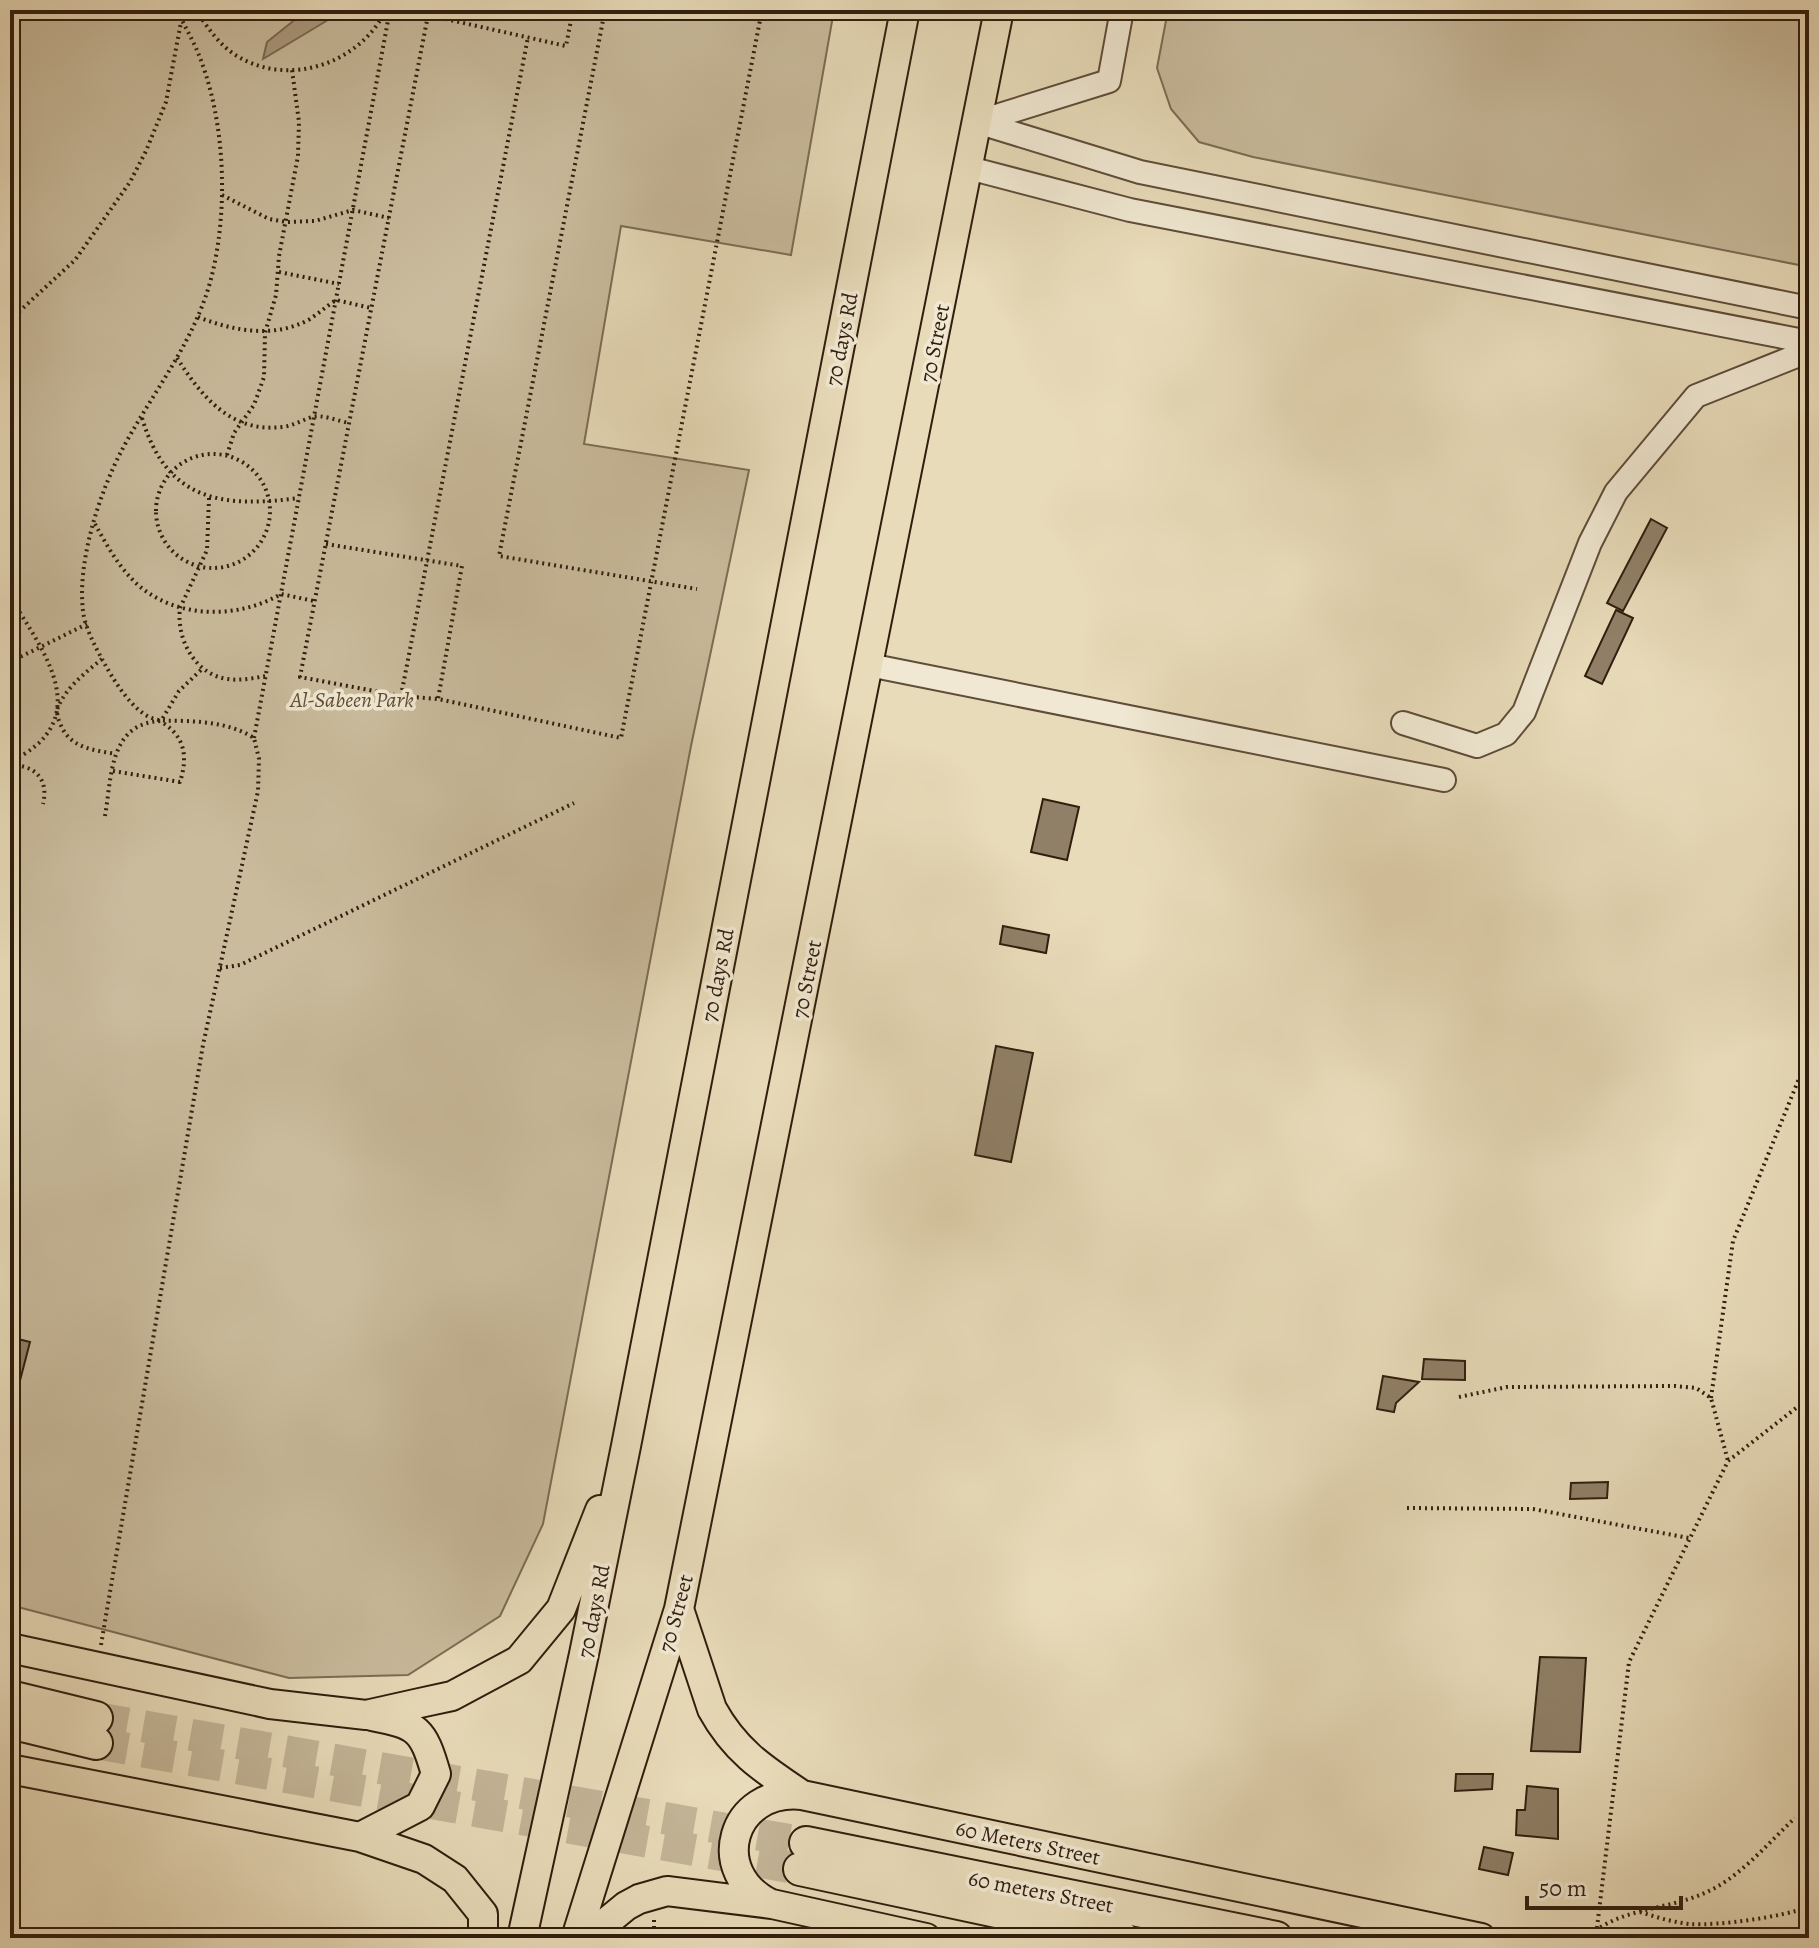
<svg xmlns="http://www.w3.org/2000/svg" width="1819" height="1948" font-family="Alegreya,serif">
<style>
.green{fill:#c9bb9c;stroke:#7d6c55;stroke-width:2}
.water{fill:#aa9a7f;stroke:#7a6852;stroke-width:2}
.building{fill:#908067;stroke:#311d0e;stroke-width:2}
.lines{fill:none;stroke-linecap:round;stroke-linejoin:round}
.highway-tunnel{stroke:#c3b597;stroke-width:32;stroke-dasharray:32 16;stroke-linecap:butt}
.minor-casing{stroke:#5f4c39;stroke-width:26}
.major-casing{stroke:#311d0e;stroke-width:32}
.highway-casing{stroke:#311d0e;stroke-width:36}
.path{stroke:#311d0e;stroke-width:4;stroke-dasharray:2 4;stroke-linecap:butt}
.minor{stroke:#f0e8d2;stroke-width:22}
.major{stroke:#e8dbb9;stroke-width:28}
.highway{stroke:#e8dbb9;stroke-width:32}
.labels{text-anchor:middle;stroke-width:7;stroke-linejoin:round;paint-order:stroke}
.street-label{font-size:22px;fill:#311d0e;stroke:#f0e8d2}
.park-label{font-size:22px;font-style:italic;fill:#5f4c39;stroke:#f0e8d2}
</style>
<rect width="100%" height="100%" fill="#e8dbb9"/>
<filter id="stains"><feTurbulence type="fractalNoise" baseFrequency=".0025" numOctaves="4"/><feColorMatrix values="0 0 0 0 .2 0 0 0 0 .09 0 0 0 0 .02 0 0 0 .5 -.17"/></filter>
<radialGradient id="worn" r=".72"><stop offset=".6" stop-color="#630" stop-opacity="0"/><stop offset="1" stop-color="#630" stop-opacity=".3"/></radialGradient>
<path class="green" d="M10,10H834L791,255L621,226L584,444L749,470L691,746L543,1524L500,1616L408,1675L289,1678L10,1605Z
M1168,10H1804L1809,12V267L1253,157L1199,142L1171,109L1157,68Z"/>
<path class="water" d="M307,10H334L333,17L263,59L267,42Z"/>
<path class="building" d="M1651,519L1667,528L1623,611L1607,603Z
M1616,610L1633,618L1602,684L1585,676Z
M1043,799L1079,807L1067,860L1031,852Z
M1003,926L1049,935L1046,953L1000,944Z
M996,1046L1033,1053L1011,1162L975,1155Z
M10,1337L30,1342L16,1396H10Z
M1424,1359L1465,1361V1380L1422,1379Z
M1383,1376L1419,1382L1396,1403L1394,1412L1377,1409Z
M1608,1482L1607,1498L1570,1499L1571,1483Z
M1540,1657L1586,1658L1580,1752L1531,1751Z
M1456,1774H1493L1492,1789L1455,1791Z
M1527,1786L1558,1789V1839L1516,1835L1517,1810H1525Z
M1484,1847L1513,1853L1508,1875L1479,1869Z"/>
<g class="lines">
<path class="highway-tunnel" d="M96,1718L806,1843
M96,1743L800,1869"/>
<defs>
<path id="minor" d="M977,122L1140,172L1809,308
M977,122L1109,81L1122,10
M969,168L1130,210L1809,342
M869,665L1444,780
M1403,723L1477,746L1506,734L1524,712L1590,543L1616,492L1696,396L1809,351"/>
<path id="major" d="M679,1609L712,1709C735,1751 763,1769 802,1795L1481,1938
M10,1648L270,1704L366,1715L415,1704L452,1696L519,1660L561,1609L600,1510
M10,1769L360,1837L424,1859L455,1879L483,1914V1938
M360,1837L420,1806L436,1774C423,1729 418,1725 372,1716
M771,1904C707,1873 731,1788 802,1795
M522,1938L584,1654L626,1446L905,10
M576,1938L679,1609L999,10
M587,1938L626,1906L639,1899L667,1891L772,1904L926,1938"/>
<path id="highway" d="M10,1697L96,1718
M10,1722L96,1743
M806,1843L1276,1938
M800,1869L1122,1938"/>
</defs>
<use href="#minor" class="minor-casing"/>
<use href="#major" class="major-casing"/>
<use href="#highway" class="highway-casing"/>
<path class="path" d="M196,10C207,27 220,46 237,56C290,88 360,63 386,10
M429,10L300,677L401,696L438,699L621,738L762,10
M605,10L499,556L697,589
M428,15L566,46L573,10
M222,195L269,219L287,222L315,221L353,210L389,218
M279,272L339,284
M198,317C234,331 274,339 310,319C319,313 327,306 336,300L371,308
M10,320L75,260L130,182L146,151L166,102L181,22
M177,358C202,397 231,433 282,427C293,426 302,420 312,417C322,414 338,421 349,423
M142,418C167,502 223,508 299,498
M156 511a57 57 0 1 1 114 0a57 57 0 1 1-114 0Z
M227,455L234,433L254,405L264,377L265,333L276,295L279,256L298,156L299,122L292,70
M209,498L207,550L180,608C176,639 195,675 228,679C240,681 254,678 266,676
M95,524C105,542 116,562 130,577C168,619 235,621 281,594L314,601
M326,544L462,566L438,699
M10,597C45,653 97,720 10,762
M102,659C86,672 68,686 59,705C56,710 57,717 60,723C69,748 93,750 116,754
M10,662L87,624
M401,696L528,37
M254,738L390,10
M10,765C35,765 49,779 43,804
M113,771L180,782C188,757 185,737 163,723
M105,816C112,776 109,723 161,721L179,691L203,668
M220,968L240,965L574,803
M1459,1397L1507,1387L1675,1386L1696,1388L1711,1398L1728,1461
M1711,1398L1733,1241L1809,1054
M1407,1508L1533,1509L1689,1538
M101,1645L203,1045L258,791L259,759L254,738C234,725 209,722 185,721C170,720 157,723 144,714C127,702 113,679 103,661C95,646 85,628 83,611C77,561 100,491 123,448C154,390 196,340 212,275C229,205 225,115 196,48C190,35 183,23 177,10
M1640,1912C1656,1917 1672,1922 1689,1924C1720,1926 1780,1917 1809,1907
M654,1920V1938
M1597,1928L1629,1662L1728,1461L1809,1398
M1586,1938C1621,1906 1670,1911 1711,1890C1743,1874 1769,1842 1795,1818"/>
<use href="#minor" class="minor"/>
<use href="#major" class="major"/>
<use href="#highway" class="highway"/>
</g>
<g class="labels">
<g class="street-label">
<text transform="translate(841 339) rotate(-79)" y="8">70 days Rd</text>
<text transform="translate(934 343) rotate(-79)" y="8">70 Street</text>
<text transform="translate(717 975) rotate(-79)" y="8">70 days Rd</text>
<text transform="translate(806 979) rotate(-79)" y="8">70 Street</text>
<text transform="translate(593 1611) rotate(-79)" y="8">70 days Rd</text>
<text transform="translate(675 1613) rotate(-75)" y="8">70 Street</text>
<text transform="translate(1028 1842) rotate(12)" y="8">60 Meters Street</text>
<text transform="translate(1041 1891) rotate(11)" y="8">60 meters Street</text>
</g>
<g class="park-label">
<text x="352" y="707">Al-Sabeen Park</text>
</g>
</g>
<rect width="1819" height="1948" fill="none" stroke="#e8dbb9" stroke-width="40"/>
<rect x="12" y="12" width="1795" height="1924" fill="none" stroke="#311d0e" stroke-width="4"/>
<rect x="20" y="20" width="1779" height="1908" fill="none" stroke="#311d0e" stroke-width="2"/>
<path d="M1527 1896v12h154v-12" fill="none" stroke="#311d0e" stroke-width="4"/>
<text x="1539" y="1896" font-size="24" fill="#311d0e" stroke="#f0e8d2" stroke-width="6" paint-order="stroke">50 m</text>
<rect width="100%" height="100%" filter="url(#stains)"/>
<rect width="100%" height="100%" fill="url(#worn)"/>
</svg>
